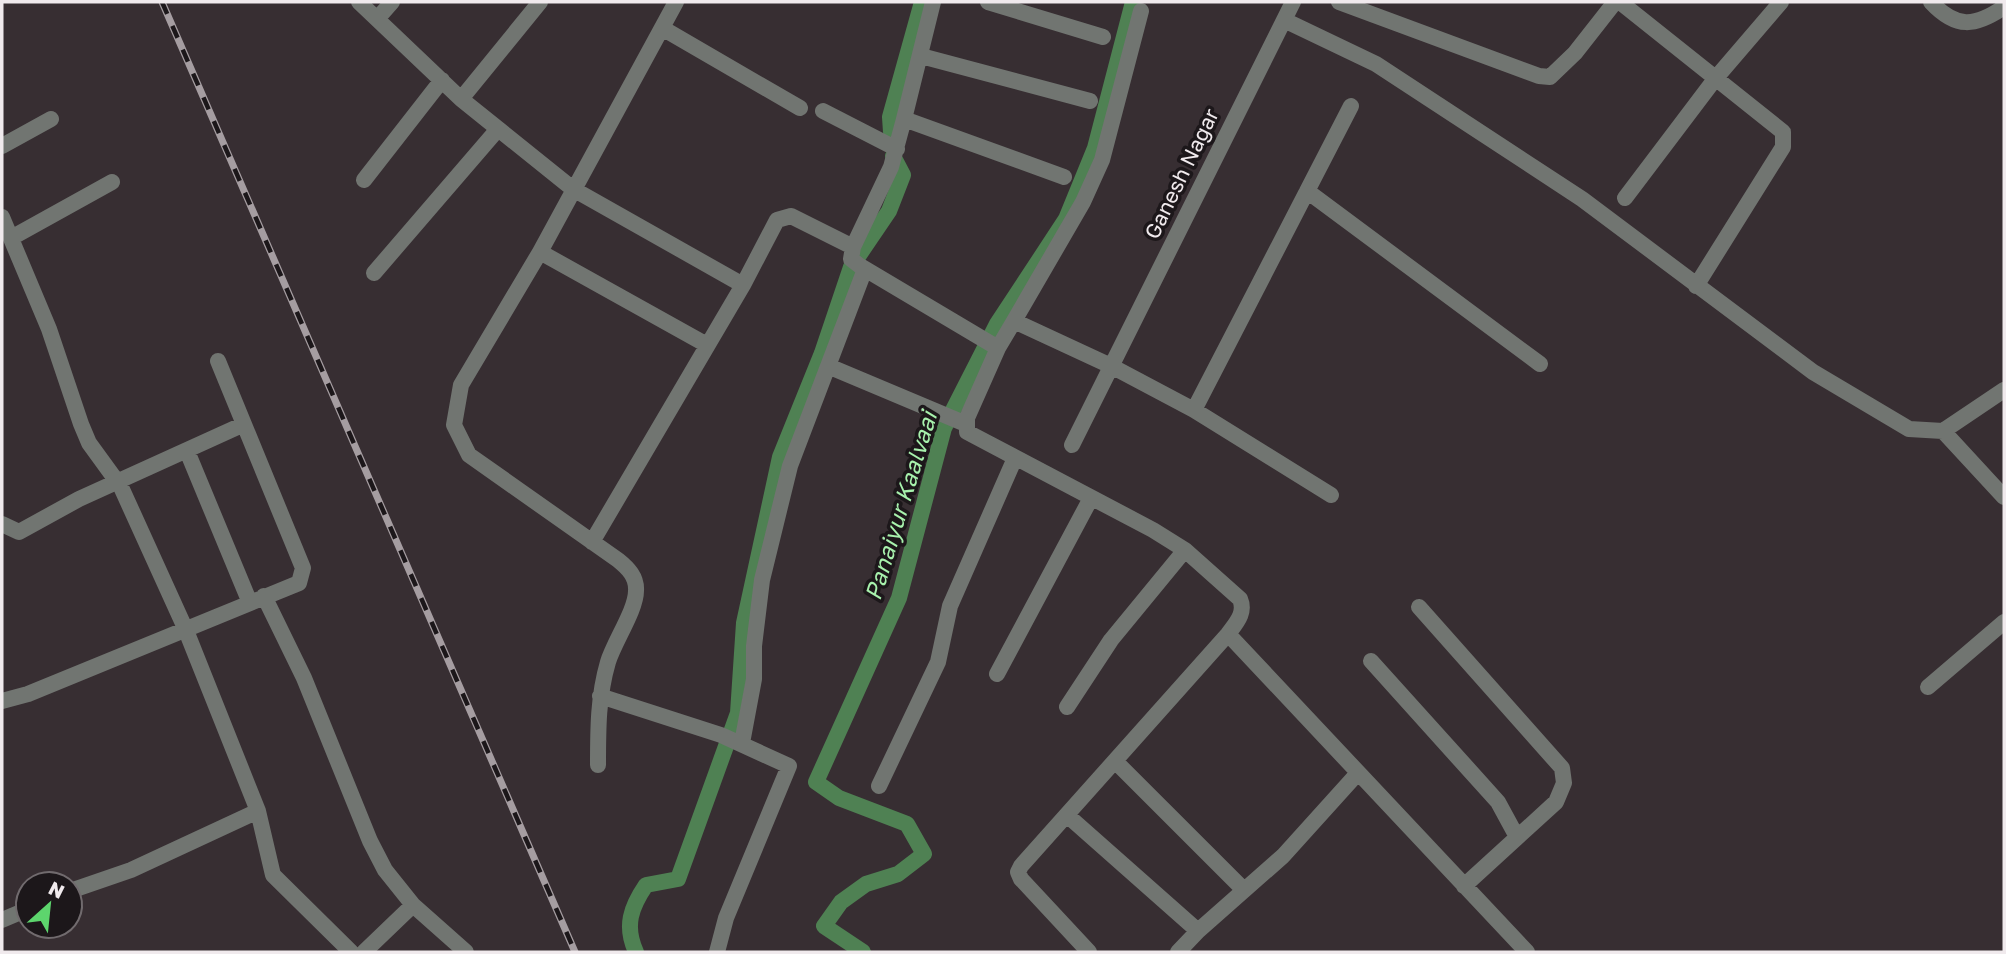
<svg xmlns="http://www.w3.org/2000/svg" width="2006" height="954" font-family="'Golos Text',sans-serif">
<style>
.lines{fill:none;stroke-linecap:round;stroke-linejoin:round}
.canal{stroke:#4f8153;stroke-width:16}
.minor{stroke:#717571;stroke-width:16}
.rail-casing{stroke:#a59da1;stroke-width:7}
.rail{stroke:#1c171a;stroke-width:4.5;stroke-dasharray:13;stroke-linecap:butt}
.labels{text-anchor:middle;stroke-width:7;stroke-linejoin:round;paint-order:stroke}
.street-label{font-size:21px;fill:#f0eaed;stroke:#1c171a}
.water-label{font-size:23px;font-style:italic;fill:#a8f2ad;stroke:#1c171a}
</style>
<rect width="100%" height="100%" fill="#372e32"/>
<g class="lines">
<path class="canal" d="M891,132L890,117L922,2
M636,952C624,926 631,907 646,885L678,879L738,713L744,623L780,457L822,353L851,267L889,211L903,175L893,156
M863,952L824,926L841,902L866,884L898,874L924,854L907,824L839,798L816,782L899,598L944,428L997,324L1066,219L1095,148L1133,2"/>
<path class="minor" d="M359,2L461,99L573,189L743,285L777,220L791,216L853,247L851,259L860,266L998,348L1014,321L1111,366L1194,410L1331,495
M988,2L1103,37
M1339,2L1539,76L1550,77L1575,53L1615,2
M1620,2L1783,132V147L1696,286
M1931,2C1956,29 1975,27 2004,7
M377,19L392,2
M1284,20L1376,64L1582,199L1813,372L1909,429L1943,431L2004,390
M662,28L800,108
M921,56L1090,101
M461,99L540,2
M823,111L897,149
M904,119L933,2
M2,146L51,119
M364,180L442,80
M1307,191L1540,364
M1625,198L1715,79L1781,2
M2,217L49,329L81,424L89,443L121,487L185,628L258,811L273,875L351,952
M11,238L112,182
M853,247L891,167L904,119L1064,177
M540,252L707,345
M374,273L498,129
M1014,321L1083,202L1102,160L1141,11
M998,348L967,418V432L1153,530L1185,550L1240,599C1246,613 1236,623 1228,634L1021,866L1018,872L1021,879L1089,952
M828,366L966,424
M1194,410L1351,106
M1943,431L2004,497
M1072,445L1293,2
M187,451L250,603
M2,524L19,532L79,499L242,425
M592,542L743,285
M264,596L304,678L370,841L385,870L413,905L364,952
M1419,607L1562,768L1564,783L1556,802L1464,886
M1228,634L1527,952
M1371,661L1498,802L1517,837
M997,674L1091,498
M1928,687L2004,622
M600,696L721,735L789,766L726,918L717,952
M2,701L28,694L299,583L303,568L218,361
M1067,707L1111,640L1185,550
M742,743L754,679V646L762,580L790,466L865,269
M1115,761L1244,890
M598,765C598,729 598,696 608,662C614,642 636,610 636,591C637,577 628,568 618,560L469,455L454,425L461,385L540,252L676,2
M879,786L938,662L950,606L1015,458
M1068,816L1198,931L1283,856L1357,774
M70,891L131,870L258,811
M413,905L466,952
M2,920L28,909
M1178,952L1198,931"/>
<defs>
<path id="rail" d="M162,2L575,952"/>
</defs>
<use href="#rail" class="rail-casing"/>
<use href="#rail" class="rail"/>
</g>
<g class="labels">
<g class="street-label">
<text transform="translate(1182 174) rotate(-64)" y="7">Ganesh Nagar</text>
</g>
<g class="water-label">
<text transform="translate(901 506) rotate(-73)" y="8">Panaiyur Kaalvaai</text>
</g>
</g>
<rect width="2006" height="954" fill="none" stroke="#f0eaed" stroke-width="7"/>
<g transform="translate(49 905) rotate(27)"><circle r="33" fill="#1c171a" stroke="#716b6e" stroke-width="2"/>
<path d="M0-5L12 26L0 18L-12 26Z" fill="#5dd56d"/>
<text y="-10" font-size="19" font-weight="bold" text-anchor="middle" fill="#f0eaed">N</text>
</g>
</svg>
